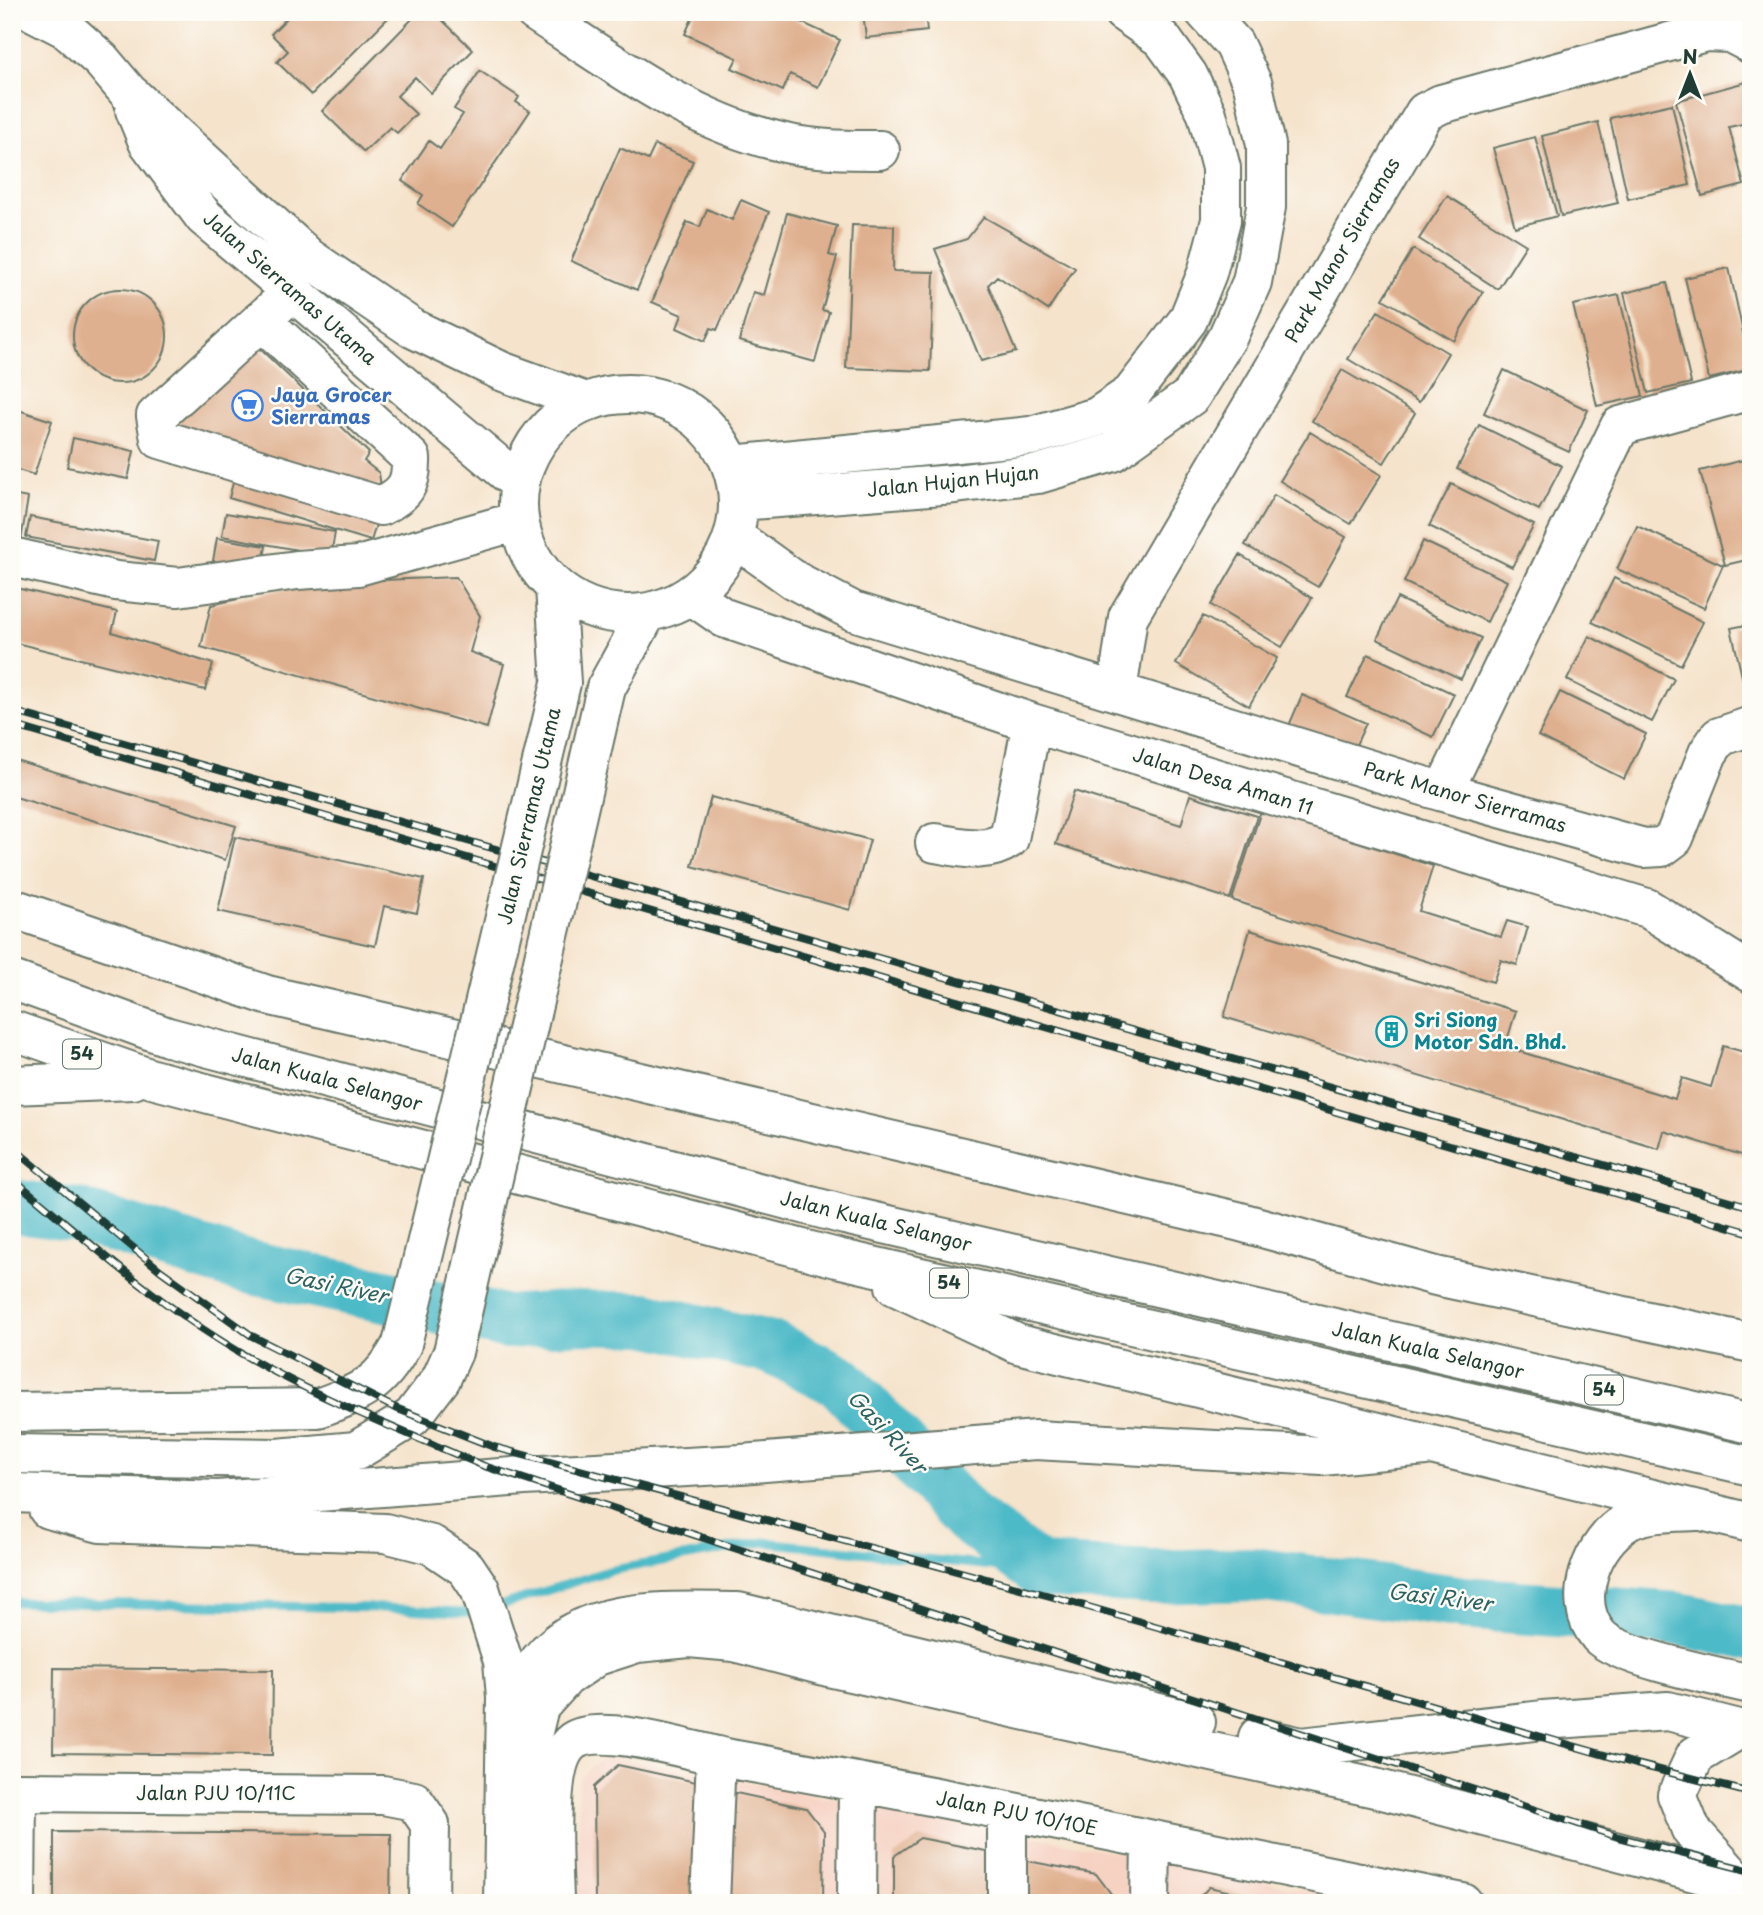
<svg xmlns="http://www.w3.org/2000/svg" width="1763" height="1915" font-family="'Playpen Sans',sans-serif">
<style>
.built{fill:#f6d2c3}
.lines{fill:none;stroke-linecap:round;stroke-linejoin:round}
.stream{stroke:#4dbac7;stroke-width:9}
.river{stroke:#4dbac7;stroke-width:54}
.building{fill:#dfb08f}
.minor-casing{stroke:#6a7769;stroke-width:42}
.highway-casing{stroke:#6a7769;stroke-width:42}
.minor{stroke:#fff;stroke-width:38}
.highway{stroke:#fff;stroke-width:38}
.rail-casing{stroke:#1f3d34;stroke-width:8}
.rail{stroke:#fdfcf7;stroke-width:5;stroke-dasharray:16;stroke-linecap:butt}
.minor-bridge-casing{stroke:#6a7769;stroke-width:42;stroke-linecap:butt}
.highway-bridge-casing{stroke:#6a7769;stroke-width:42;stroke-linecap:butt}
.minor-bridge{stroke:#fff;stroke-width:38}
.highway-bridge{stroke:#fff;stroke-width:38}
.labels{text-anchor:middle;stroke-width:5;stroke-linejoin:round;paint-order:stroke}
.shield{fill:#fdfcf7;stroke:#62766e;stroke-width:2}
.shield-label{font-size:18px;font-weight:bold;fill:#1f3d34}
.street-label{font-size:19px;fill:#1f3d34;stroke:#fdfcf7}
.shop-label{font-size:19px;font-weight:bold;fill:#366cbe;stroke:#fdfcf7;text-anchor:start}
.culture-label{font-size:19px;font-weight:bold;fill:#0d838f;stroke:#fdfcf7;text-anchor:start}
.water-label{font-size:21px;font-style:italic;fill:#2d6260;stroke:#fdfcf7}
</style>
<rect width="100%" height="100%" fill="#fdfcf7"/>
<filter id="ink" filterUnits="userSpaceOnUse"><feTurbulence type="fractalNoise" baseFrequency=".0143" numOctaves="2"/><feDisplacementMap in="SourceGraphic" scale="14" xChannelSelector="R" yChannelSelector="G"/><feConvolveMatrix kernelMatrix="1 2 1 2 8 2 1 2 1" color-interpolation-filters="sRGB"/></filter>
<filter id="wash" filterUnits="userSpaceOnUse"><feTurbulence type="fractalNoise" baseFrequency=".00686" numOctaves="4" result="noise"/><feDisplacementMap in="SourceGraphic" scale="28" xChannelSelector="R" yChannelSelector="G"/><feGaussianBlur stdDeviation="1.57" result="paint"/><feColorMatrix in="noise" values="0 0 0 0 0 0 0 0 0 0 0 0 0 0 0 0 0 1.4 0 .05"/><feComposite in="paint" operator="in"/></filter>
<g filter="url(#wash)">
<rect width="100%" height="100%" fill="#f5e3cb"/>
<path class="built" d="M604,1756L1179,1864L1371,1903H578L579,1778Z"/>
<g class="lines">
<path class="stream" d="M12,1602L384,1608L479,1613
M496,1607L608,1571L764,1542L1040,1571"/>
<path class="river" d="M12,1206L77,1215L239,1265L507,1322L580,1317L645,1319L773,1348L840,1381L968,1518L1040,1571L1152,1577L1253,1574L1464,1603L1678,1619L1751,1634"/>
</g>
<g id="blocks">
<path class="building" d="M293,12H394L311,95L277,62L288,51L271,34Z
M419,12H434L473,50L431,93L415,77L397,96L416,114L397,133L390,127L364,152L322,111Z
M695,12H779L840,40L818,87L790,74L783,91L732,68L737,58L685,34Z
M863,12H925L927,31L866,38Z
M480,71L519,97L516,102L530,111L452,227L418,204L423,195L402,181L429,141L440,149L463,114L454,109Z
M1746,82L1751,99V122L1729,127L1744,185L1702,196L1676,101Z
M1672,104L1690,185L1628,199L1610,118Z
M1598,122L1618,203L1561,216L1542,136Z
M1535,137L1557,216L1515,227L1493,148Z
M655,145L693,161L637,290L571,261L620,148L648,160Z
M1447,196L1526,245L1498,289L1419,239Z
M741,200L769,212L717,330L711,328L705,341L677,328L682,315L652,302L687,222L700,227L707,209L732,220Z
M787,213L837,226L829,255L837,257L822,310L829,312L815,362L739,341L753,292L764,295Z
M984,217L1075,268L1048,310L997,276L988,285L1016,352L981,361L935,249L967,239Z
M852,225L894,226L893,271L934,272L930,371L846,368Z
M1413,249L1483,292L1454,341L1383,299Z
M1729,268L1751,369L1709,379L1685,278Z
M1667,283L1691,383L1648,393L1624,293Z
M73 336a47 47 0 1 1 94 0a47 47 0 1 1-94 0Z
M1619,295L1643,396L1597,406L1573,305Z
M1378,311L1448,353L1419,402L1348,359Z
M256,345L369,453L364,461L379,473L381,487L177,442L167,418Z
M1342,370L1415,413L1384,463L1312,421Z
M1504,370L1588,410L1569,452L1484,413Z
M12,408L52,421L34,475L12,468Z
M1479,425L1562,466L1539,510L1457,469Z
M1310,432L1381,475L1351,524L1280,481Z
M73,438L134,451L128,479L67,467Z
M1743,460L1751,489V559L1725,565L1700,471Z
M236,471L379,515L371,541L229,498Z
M1451,484L1534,525L1512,567L1429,526Z
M12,495L28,498L21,541L12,540Z
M1274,495L1346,537L1318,587L1245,545Z
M226,513L335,532L331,556L222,536Z
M30,517L158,541L154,561L26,537Z
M1637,526L1723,565L1704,608L1617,569Z
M217,538L266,546L262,569L213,561Z
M1423,541L1507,581L1487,622L1404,582Z
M1240,555L1312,598L1282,647L1211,605Z
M456,577L480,616L470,652L504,664L487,728L201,647L211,605L309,583Z
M1614,578L1703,622L1681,665L1592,622Z
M12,587L117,612L112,632L213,664L205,690L12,642Z
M1397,598L1481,638L1461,679L1377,639Z
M1203,616L1277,658L1249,706L1176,664Z
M1751,624V712H1750L1731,628Z
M1589,636L1674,679L1652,722L1567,680Z
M1368,654L1454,694L1433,737L1347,697Z
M1560,692L1646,734L1624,779L1538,736Z
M1302,695L1366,723L1351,756L1288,728Z
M12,759L236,826L225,860L12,796Z
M1074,791L1181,825L1190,795L1257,816L1230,899L1056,844Z
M711,797L870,840L850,910L692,866Z
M1261,811L1433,866L1419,911L1501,937L1507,921L1528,927L1517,965L1501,960L1493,982L1232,900Z
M235,837L424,879L417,913L384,906L375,946L218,911Z
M1250,930L1516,1011L1505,1047L1675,1099L1682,1078L1711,1087L1723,1046L1751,1054V1158L1664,1131L1659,1149L1224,1017Z
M54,1668L273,1670L272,1755L53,1753Z
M618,1765L696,1782L695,1903H595L594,1787Z
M722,1790L806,1808L824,1831L823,1903H722Z
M54,1832L391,1834L390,1903H54Z
M920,1838L996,1853L995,1903H894V1856Z
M1017,1859L1096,1874L1118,1903H1017Z
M1209,1887L1276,1902V1903H1194Z"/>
</g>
</g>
<g filter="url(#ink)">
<use href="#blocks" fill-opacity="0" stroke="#6a7769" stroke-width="2"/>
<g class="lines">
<defs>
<path id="minor" d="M34,12L65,28L101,60L128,92L309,258L412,328L501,371L586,402
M535,12C613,63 692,123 785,143C816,150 848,150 880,150
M135,110L148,142L204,217L519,483
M261,320L411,458C412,485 405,494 381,506L160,439L156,416C202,375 247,333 292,292
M518 504a110 110 0 1 1 220 0a110 110 0 1 1-220 0Z
M732,465L1031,436L1097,417L1131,394L1188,320L1207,273L1221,220V168L1207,114L1188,75L1162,39L1123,12
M739,501L955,484L1038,474L1113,452L1191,396L1228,336L1252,282L1266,207V145L1253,85L1234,44L1205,12
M734,537L794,580L853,611L1443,792L1644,848L1662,847L1674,838L1708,753L1719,737L1751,726
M12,557L116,581L178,587L297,570L358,566L518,521
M555,587L561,683
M691,595L724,618L1032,723L1647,908L1751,973
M606,688L647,613
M1117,692L1128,617L1425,112L1441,104L1706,32L1730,33L1751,44
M1443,792L1620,426L1751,390
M935,843C961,847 986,855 1009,839L1032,723
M1696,1511C1676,1512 1647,1511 1628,1521C1592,1542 1569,1601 1599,1636C1618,1657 1720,1677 1751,1684
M514,1715C542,1602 645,1611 738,1612L1196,1722
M1739,1729L1695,1756L1677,1795L1691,1830L1739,1883
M1258,1737L1301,1747L1543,1720L1668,1711L1751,1732
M16,1903L17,1792L383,1795L414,1801L430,1824L429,1903
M524,1903L525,1799L530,1744L539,1707L566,1677L597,1656L637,1643L689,1638L734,1642L828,1667L1375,1788L1751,1887
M554,1903C554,1867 543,1762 573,1741C601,1721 700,1754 736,1760C979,1803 1221,1854 1463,1903
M710,1903L716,1756
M857,1903L858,1782
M1007,1903V1811
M1150,1903L1151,1840"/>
<path id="highway" d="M12,908L267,995L1237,1221L1436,1276L1751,1343
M12,980L168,1037L845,1215L1751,1424
M12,1030L152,1079L837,1258L1751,1466
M12,1085L133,1080
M895,1286L1018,1344L1751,1523
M12,1412L318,1408C361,1392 380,1386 402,1344
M12,1454L277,1458L356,1451L412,1417L441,1379L453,1352
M12,1493L218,1500L524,1476L741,1464L1036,1440L1322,1456L1425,1446
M48,1509L100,1523L385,1533L432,1545L466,1568L480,1589L503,1661L506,1697L503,1903"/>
</defs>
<use href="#minor" class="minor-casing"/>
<use href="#highway" class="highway-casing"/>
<use href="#minor" class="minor"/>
<use href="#highway" class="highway"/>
<defs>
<path id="rail" d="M12,711L1751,1207
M12,725L1751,1233
M12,1147L160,1270L252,1336L393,1407L494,1447L1050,1596L1636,1764L1751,1793
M12,1178C85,1239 156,1303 239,1352C315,1397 403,1432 484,1466L1618,1837L1751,1871"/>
</defs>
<use href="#rail" class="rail-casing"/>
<use href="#rail" class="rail"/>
<defs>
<path id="minor-bridge" d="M475,1043L561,683
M522,1053L606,688"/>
<path id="highway-bridge" d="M402,1344L475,1043
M453,1352L522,1053"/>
</defs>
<use href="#minor-bridge" class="minor-bridge-casing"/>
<use href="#highway-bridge" class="highway-bridge-casing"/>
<use href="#minor-bridge" class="minor-bridge"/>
<use href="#highway-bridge" class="highway-bridge"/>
</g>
</g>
<defs>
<symbol id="supermarket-ring" viewBox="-11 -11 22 22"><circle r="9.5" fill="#fdfcf7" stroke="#3f7fe0" stroke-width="1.5"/><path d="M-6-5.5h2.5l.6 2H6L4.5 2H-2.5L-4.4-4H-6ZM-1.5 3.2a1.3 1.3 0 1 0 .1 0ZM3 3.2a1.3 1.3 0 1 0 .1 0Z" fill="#3f7fe0"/></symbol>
<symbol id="building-ring" viewBox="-11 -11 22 22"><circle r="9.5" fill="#fdfcf7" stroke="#0f9aa8" stroke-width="1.5"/><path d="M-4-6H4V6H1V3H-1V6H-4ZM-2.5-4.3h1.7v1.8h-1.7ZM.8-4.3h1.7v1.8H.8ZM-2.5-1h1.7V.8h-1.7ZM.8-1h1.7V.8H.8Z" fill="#0f9aa8"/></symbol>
</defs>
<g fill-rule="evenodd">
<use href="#supermarket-ring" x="230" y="388" width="35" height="35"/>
<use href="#building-ring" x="1374" y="1014" width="35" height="35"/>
</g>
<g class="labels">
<g class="shield">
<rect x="63" y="1039.5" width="38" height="29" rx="5"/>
<rect x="930" y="1268.5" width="38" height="29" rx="5"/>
<rect x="1585" y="1375.5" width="38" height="29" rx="5"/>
</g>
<g class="shield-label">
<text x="82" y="1060">54</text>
<text x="949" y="1289">54</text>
<text x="1604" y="1396">54</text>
</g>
<g class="street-label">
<text transform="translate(1342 250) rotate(-60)" y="7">Park Manor Sierramas</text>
<text transform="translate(290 288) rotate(41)" y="7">Jalan Sierramas Utama</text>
<text transform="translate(953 481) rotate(-6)" y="7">Jalan Hujan Hujan</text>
<text transform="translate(1223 781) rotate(17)" y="7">Jalan Desa Aman 11</text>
<text transform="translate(1465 797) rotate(16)" y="7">Park Manor Sierramas</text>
<text transform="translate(529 816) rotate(-77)" y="7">Jalan Sierramas Utama</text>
<text transform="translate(327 1079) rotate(15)" y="7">Jalan Kuala Selangor</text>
<text transform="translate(876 1221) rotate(14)" y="7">Jalan Kuala Selangor</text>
<text transform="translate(1428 1350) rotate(13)" y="7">Jalan Kuala Selangor</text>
<text x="216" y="1800">Jalan PJU 10/11C</text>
<text transform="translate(1017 1813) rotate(11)" y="7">Jalan PJU 10/10E</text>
</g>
<g class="shop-label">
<text x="271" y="402">Jaya Grocer<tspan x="271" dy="22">Sierramas</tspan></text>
</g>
<g class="culture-label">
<text x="1414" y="1027">Sri Siong<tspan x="1414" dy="22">Motor Sdn. Bhd.</tspan></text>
</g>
<g class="water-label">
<text transform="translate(336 1286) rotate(12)" y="7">Gasi River</text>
<text transform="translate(887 1432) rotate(47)" y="7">Gasi River</text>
<text transform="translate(1440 1598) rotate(7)" y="7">Gasi River</text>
</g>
</g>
<rect width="1763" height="1915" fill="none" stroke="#fdfcf7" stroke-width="42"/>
<g transform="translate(1690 74)" stroke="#fdfcf7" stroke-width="5" paint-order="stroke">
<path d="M0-5L12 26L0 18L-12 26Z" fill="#1f3d34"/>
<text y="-10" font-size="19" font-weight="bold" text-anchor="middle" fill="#1f3d34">N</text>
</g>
</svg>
